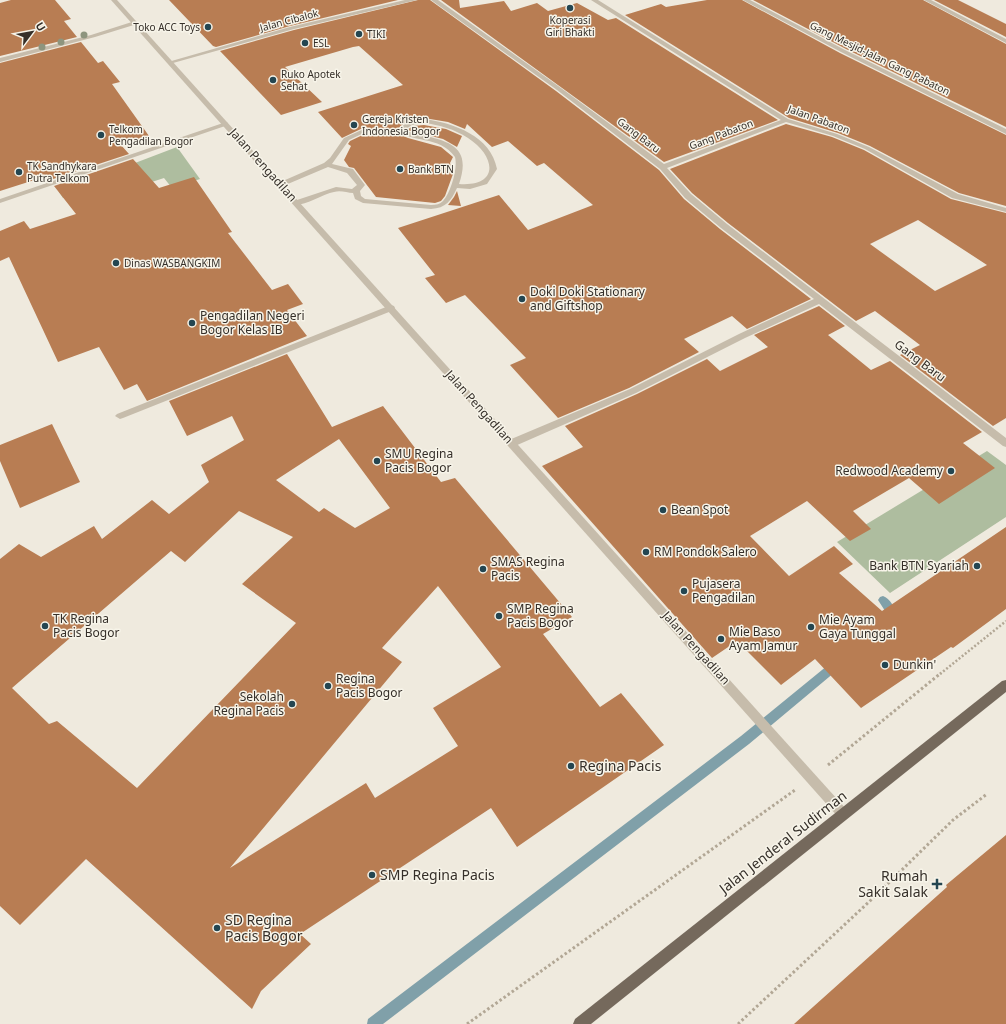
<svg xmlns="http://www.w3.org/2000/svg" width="1006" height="1024" font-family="'Noto Sans',sans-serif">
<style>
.green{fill:#aebd9f}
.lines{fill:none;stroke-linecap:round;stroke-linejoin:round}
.stream{fill:#80a0a9;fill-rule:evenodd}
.building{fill:#b87d53;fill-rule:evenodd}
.path-far1{stroke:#b2a795;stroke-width:2.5;stroke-dasharray:2 2;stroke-linecap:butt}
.path{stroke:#b2a795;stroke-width:3;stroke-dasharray:2.5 2.5;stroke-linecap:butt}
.service{fill:#c6bcab;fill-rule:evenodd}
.minor{fill:#c6bcab;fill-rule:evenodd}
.tertiary{fill:#c6bcab;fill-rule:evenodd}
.primary{fill:#75695c;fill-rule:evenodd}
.tree{fill:#8e957e}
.poi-dot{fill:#244651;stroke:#f7f4e9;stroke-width:1.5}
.labels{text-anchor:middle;stroke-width:3;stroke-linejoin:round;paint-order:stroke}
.far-street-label{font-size:10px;fill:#352f29;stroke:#f7f4e9}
.far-poi-label{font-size:10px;fill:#352f29;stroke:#f7f4e9;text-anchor:start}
.street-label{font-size:12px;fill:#352f29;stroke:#f7f4e9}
.poi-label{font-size:12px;fill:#352f29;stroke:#f7f4e9;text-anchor:start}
.near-poi-label{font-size:14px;fill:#352f29;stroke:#f7f4e9;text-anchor:start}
.near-street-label{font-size:14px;fill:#352f29;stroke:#f7f4e9}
</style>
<rect width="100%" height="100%" fill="#efeade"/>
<path class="green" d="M177,147L200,179L172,188L164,178L100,199L93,189L63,198L59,192Z
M987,451L1006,465V517L890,593L837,542Z"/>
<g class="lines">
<path class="stream" d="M883,596C890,598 895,609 898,615L896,618L891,620L888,619L887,614L878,600L880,597Z
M837,659L841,661L842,664L841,667L749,744L383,1024H367L368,1019L741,736L833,661Z"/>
</g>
<path class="building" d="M11,0H55L71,19L64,21L77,37L0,56V3Z
M169,0H398L290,26L216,47L213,46Z
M418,0H430L556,91L659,170L684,199L720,229L811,299L747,329L732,316L684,339L699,352L629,388L558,418L510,365L526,358L465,295L446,303L425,278L435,275L398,228L499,195L528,230L593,205L544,163L537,166L508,141L492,147L467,124L465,129L448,122L424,118L407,121L396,130L401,135L408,138L441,147L453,157L450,163L453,174L445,196L441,201L435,203L376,197L354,168L349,167L344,160L351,146L348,144L350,141L369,132L370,129L365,127L342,138L318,112L403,85L359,46L353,47L285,67L322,102L281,115L220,51L294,30Z
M441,0H459L460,8L504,1L511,11L537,3L548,11L577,3L608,20L616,18L778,120L664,162Z
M707,0H742L840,53L1006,135V206L959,193L870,146L838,133L789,118L625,15L661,4L666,7Z
M753,0H923L1006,44V127L846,49Z
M934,0H958L1006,24V37Z
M81,42L98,63L103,61L120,82L112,84L149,136L121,145L129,154L50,180L47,176L0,191V63Z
M786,124L832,137L864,150L951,199L1006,213V418L993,426L900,355L920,345L875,311L856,321L728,223L692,193L670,169ZM918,220L987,265L935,291L870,244Z
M424,125L446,129L462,136L457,147L443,139L407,130L413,126Z
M133,159L159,188L194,177L232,232L228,233L272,290L288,284L303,304L287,310L307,336L147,401L137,384L124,390L99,347L58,362L9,257L0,261V231L24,221L30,229L76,214L54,186Z
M457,191L461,206L448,205L454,197Z
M819,306L845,326L828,335L871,370L890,361L982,432L963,443L995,468L939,504L909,478L853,511L871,529L850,541L807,501L750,536L789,576L834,546L853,564L839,573L882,611L1006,527V609L953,648L951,647L861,708L815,659L781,685L737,641L712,658L542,466L583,447L565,426L637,394L707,359L720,371L768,347L754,335Z
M287,354L332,427L383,406L441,482L455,478L572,617L543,634L600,707L621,693L664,745L517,847L491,808L300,934L311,944L261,991L252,1009L86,859L20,925L0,906V559L19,544L41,557L94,526L102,539L152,500L169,514L209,482L201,465L244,440L232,416L187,436L169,401ZM339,439L390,508L355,528L324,508L319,512L276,480ZM239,511L293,537L242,584L296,623L137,788L57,721L49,724L12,688L171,551L185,562ZM438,586L501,667L433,708L458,746L375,798L366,783L230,868L402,662L382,648Z
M52,424L80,482L20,508L0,461V445Z
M1006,835V1024H794L947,887L946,885Z"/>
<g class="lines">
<path class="path-far1" d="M940,674L1006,621"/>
<path class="path" d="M828,765L941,673
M467,1024L795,790
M738,1024L871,900L953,820L987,794"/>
<path class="service" d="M424,119C454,123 491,136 497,169L487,184L470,189L457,188C451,201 446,208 431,209L363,203L355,199L353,193C347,193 341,190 334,192C323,194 305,206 294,205V201L336,187L352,189L357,185L347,173L328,167L283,186H277L276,184L324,163L330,158L344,138L366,128L369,130L368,131L349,140L332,164L353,169L365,185L360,191L361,196L365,199L431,205C436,205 440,204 443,201C451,192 458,168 455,157C440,135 409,143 397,130L408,122ZM424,123C440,125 454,129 468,138C496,156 500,187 459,184C471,149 453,142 422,135C417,133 410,133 404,130L412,125Z
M226,122L228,123V125L0,203V199Z
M391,305L394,306L395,308L394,310L123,418L120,419L115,416L117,414Z"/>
<path class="minor" d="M405,0H417L294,29L173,63L168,62L290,27Z
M431,0H438L561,88L664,164L781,120L591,0H598L788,119L837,134L869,147L958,194L1006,208V212L952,198L865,149L833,136L786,122L667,168L691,194L727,224L1006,438V447L1003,446L819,304L745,338L636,393L515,446H509L507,443L509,440L630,389L739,334L814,299L721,228L685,198L660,169L557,90Z
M743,0H750L845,50L1006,129V134L841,52Z
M924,0H931L1006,39V43Z
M135,21L138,23L137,24L95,37L0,62V58L91,35Z"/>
<path class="tertiary" d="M111,0H117L847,810L849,814L847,818L843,820L839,818Z"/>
<path class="primary" d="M1006,680V692L591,1024H573L575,1019L1002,681Z"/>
</g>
<g class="tree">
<circle cx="84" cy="35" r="3.5"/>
<circle cx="61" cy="42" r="3.5"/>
<circle cx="42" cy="47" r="3.5"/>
</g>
<g class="poi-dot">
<circle cx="570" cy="8" r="4"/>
<circle cx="208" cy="27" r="4"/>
<circle cx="359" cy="34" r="4"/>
<circle cx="305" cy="43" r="4"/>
<circle cx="273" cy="80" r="4"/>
<circle cx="354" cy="125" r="4"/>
<circle cx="101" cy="135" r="4"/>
<circle cx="400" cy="169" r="4"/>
<circle cx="19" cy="172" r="4"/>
<circle cx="116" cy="263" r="4"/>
<circle cx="522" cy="299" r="4"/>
<circle cx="192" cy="323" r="4"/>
<circle cx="377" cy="461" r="4"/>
<circle cx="951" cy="471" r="4"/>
<circle cx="663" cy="510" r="4"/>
<circle cx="646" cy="552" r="4"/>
<circle cx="977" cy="566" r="4"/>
<circle cx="483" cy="569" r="4"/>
<circle cx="684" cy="591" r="4"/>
<circle cx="499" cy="616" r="4"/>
<circle cx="45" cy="626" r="4"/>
<circle cx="811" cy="627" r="4"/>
<circle cx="721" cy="639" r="4"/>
<circle cx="885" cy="665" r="4"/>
<circle cx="328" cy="686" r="4"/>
<circle cx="292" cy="704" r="4"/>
<circle cx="571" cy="766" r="4"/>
<circle cx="372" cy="875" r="4"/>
<path d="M935 878h4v4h4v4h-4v4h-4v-4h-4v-4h4z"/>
<circle cx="217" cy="928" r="4"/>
</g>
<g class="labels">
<g class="far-street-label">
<text transform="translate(289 20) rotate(-15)" y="4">Jalan Cibalok</text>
<text transform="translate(880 58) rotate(26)" y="4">Gang Mesjid-Jalan Gang Pabaton</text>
<text transform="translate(819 119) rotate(20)" y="4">Jalan Pabaton</text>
<text transform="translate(721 134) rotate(-21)" y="4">Gang Pabaton</text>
<text transform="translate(639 135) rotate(37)" y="4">Gang Baru</text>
</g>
<g class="far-poi-label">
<text x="570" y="24" text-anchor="middle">Koperasi<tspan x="570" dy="12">Giri Bhakti</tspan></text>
<text x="200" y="31" text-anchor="end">Toko ACC Toys</text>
<text x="367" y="38">TIKI</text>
<text x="313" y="47">ESL</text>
<text x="281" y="78">Ruko Apotek<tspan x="281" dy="12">Sehat</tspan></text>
<text x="362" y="123">Gereja Kristen<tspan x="362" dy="12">Indonesia Bogor</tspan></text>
<text x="109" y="133">Telkom<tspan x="109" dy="12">Pengadilan Bogor</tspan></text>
<text x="27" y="170">TK Sandhykara<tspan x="27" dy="12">Putra Telkom</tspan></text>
<text x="408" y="173">Bank BTN</text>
<text x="124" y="267">Dinas WASBANGKIM</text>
</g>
<g class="street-label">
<text transform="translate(263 165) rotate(48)" y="4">Jalan Pengadilan</text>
<text transform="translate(920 361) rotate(37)" y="4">Gang Baru</text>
<text transform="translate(479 407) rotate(48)" y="4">Jalan Pengadilan</text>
<text transform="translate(696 648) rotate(48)" y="4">Jalan Pengadilan</text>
</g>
<g class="poi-label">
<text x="530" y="296">Doki Doki Stationary<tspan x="530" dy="14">and Giftshop</tspan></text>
<text x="200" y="320">Pengadilan Negeri<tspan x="200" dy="14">Bogor Kelas IB</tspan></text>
<text x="385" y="458">SMU Regina<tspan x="385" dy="14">Pacis Bogor</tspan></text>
<text x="943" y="475" text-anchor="end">Redwood Academy</text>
<text x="671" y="514">Bean Spot</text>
<text x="654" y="556">RM Pondok Salero</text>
<text x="491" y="566">SMAS Regina<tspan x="491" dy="14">Pacis</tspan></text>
<text x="969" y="570" text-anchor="end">Bank BTN Syariah</text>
<text x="692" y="588">Pujasera<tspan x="692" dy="14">Pengadilan</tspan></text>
<text x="507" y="613">SMP Regina<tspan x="507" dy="14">Pacis Bogor</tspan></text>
<text x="53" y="623">TK Regina<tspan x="53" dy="14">Pacis Bogor</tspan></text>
<text x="819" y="624">Mie Ayam<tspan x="819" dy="14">Gaya Tunggal</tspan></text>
<text x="729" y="636">Mie Baso<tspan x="729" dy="14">Ayam Jamur</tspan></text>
<text x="893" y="669">Dunkin'</text>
<text x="336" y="683">Regina<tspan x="336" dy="14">Pacis Bogor</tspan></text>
<text x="284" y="701" text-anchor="end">Sekolah<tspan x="284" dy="14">Regina Pacis</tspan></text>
</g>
<g class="near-poi-label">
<text x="579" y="771">Regina Pacis</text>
<text x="380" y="880">SMP Regina Pacis</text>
<text x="928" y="881" text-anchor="end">Rumah<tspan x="928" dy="16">Sakit Salak</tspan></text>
<text x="225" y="925">SD Regina<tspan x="225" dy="16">Pacis Bogor</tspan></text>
</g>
<g class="near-street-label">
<text transform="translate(783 842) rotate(-38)" y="5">Jalan Jenderal Sudirman</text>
</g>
</g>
<g transform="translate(32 32) rotate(58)" stroke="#f7f4e9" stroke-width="3" paint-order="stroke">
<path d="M0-3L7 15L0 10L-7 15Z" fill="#352f29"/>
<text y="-6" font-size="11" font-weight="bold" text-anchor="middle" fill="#352f29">U</text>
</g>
</svg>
